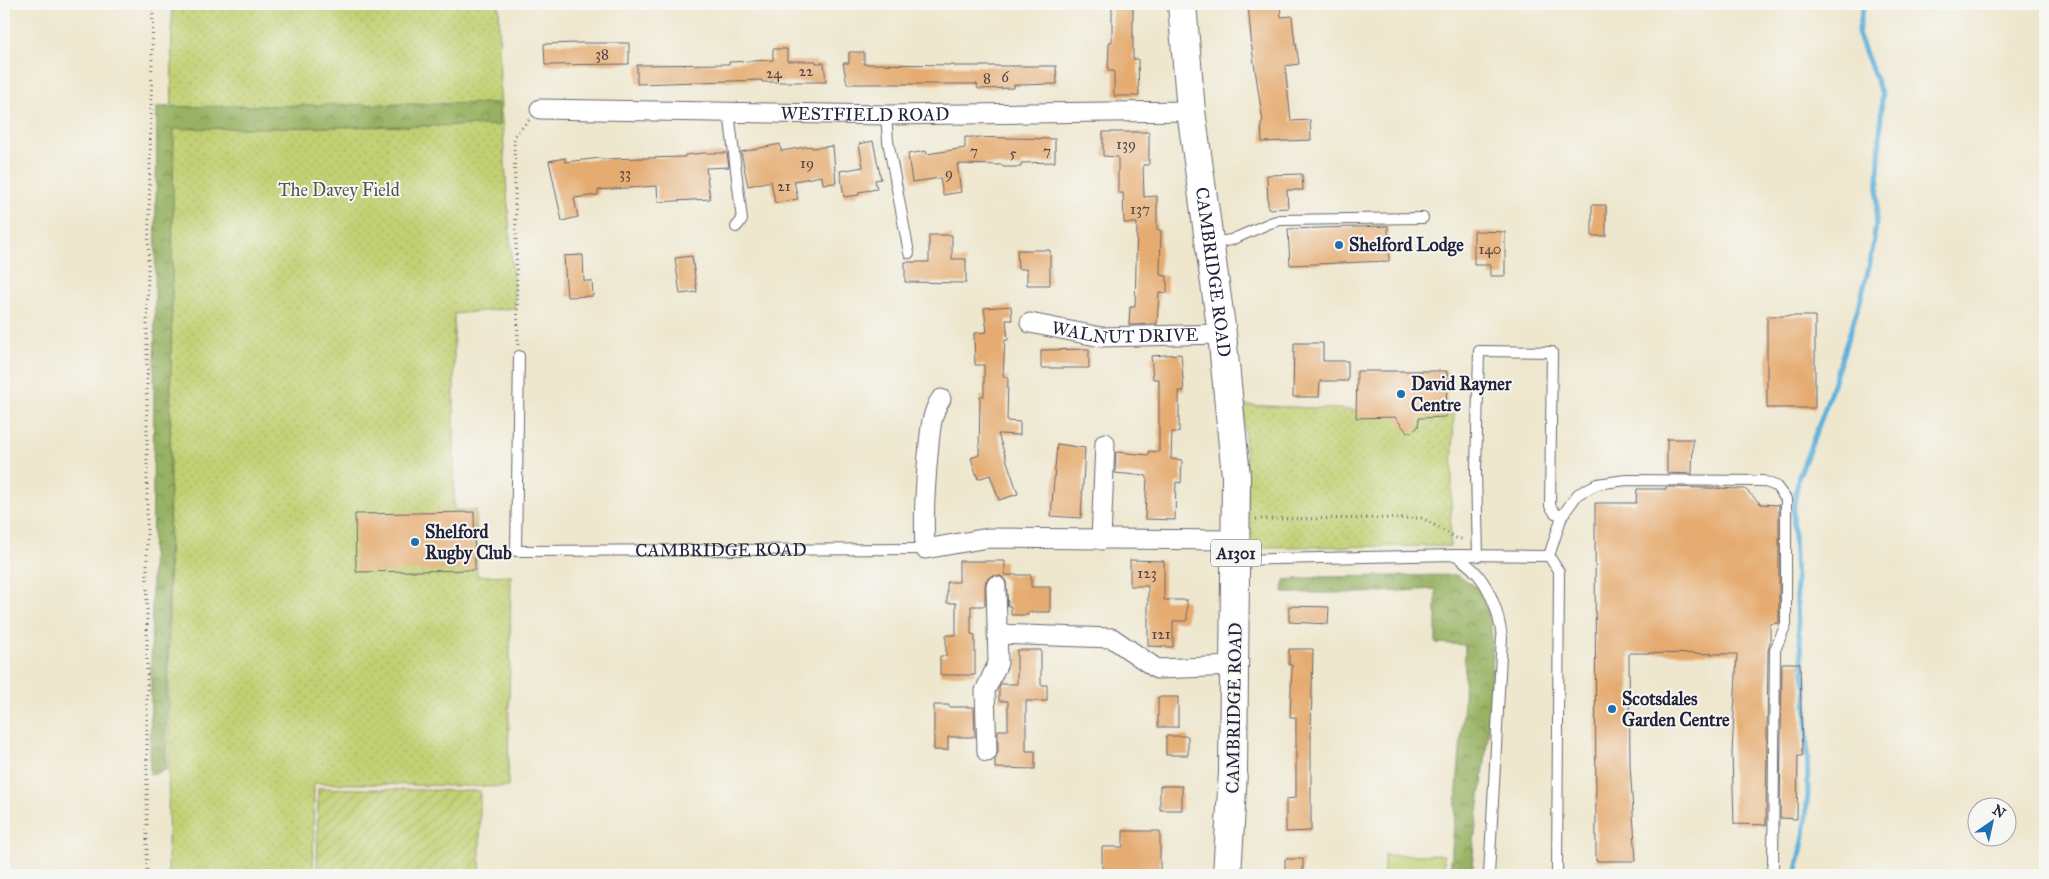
<svg xmlns="http://www.w3.org/2000/svg" width="2049" height="879" font-family="'IM FELL Great Primer',serif">
<style>
.grass{fill:url(#grass-dots);stroke:#727956}
.forest{fill:url(#forest-crowns);stroke:#5d6a50}
.garden{fill:url(#garden-furrows);stroke:#727956}
.pitch{fill:#c1d072;stroke:#727956}
.lines{fill:none;stroke-linecap:round;stroke-linejoin:round}
.stream{stroke:#60b1db;stroke-width:5}
.building{fill:#e5ab6f}
.service-casing{stroke:#69676e;stroke-width:12}
.minor-casing{stroke:#69676e;stroke-width:21}
.primary-casing{stroke:#69676e;stroke-width:30}
.path{stroke:#69676e;stroke-width:3;stroke-dasharray:1 4;stroke-linecap:butt}
.service{stroke:#fff;stroke-width:10}
.minor{stroke:#fff;stroke-width:19}
.primary{stroke:#fff;stroke-width:28}
.poi-dot{fill:#1f6fb2;stroke:#f6f6f2;stroke-width:2}
.labels{text-anchor:middle;stroke-width:4;stroke-linejoin:round;paint-order:stroke}
.number-label{font-size:15px;fill:#534448}
.shield{fill:#f6f6f2;stroke:#626272;stroke-width:1}
.shield-label{font-size:16px;font-weight:bold;fill:#22223b}
.street-label{font-size:18px;fill:#22223b;stroke:#f6f6f2}
.park-label{font-size:18px;fill:#52564c;stroke:#f6f6f2}
.poi-label{font-size:18px;font-weight:bold;fill:#22223b;stroke:#f6f6f2;text-anchor:start}
</style>
<defs>
<pattern id="grass-dots" width="8" height="8" patternUnits="userSpaceOnUse" patternTransform="scale(1.25)"><rect width="8" height="8" fill="#c1d072"/><path d="M2 2h.1M6 6h.1" fill="none" stroke="#a6b264" stroke-width="1.8" stroke-linecap="round"/></pattern>
<pattern id="forest-crowns" width="20" height="18" patternUnits="userSpaceOnUse" patternTransform="scale(1.25)"><rect width="20" height="18" fill="#98b264"/><path d="M2 6a3 3 0 1 1 6 0M12 15a3 3 0 1 1 6 0" fill="none" stroke="#7c9054"/></pattern>
<pattern id="garden-furrows" width="10" height="10" patternUnits="userSpaceOnUse" patternTransform="scale(1.25)"><rect width="10" height="10" fill="#c1d072"/><path d="M-1 1l2-2M0 10L10 0M9 11l2-2" fill="none" stroke="#a6b264"/></pattern>
</defs>
<rect width="100%" height="100%" fill="#f6f6f2"/>
<filter id="ink" filterUnits="userSpaceOnUse"><feTurbulence type="fractalNoise" baseFrequency=".02" numOctaves="2"/><feDisplacementMap in="SourceGraphic" scale="10" xChannelSelector="R" yChannelSelector="G"/><feConvolveMatrix kernelMatrix="1 2 1 2 8 2 1 2 1" color-interpolation-filters="sRGB"/></filter>
<filter id="wash" filterUnits="userSpaceOnUse"><feTurbulence type="fractalNoise" baseFrequency=".0096" numOctaves="4" result="noise"/><feDisplacementMap in="SourceGraphic" scale="20" xChannelSelector="R" yChannelSelector="G"/><feGaussianBlur stdDeviation="1.12" result="paint"/><feColorMatrix in="noise" values="0 0 0 0 0 0 0 0 0 0 0 0 0 0 0 0 0 1.4 0 .05"/><feComposite in="paint" operator="in"/></filter>
<g filter="url(#wash)">
<rect width="100%" height="100%" fill="#eee7ce"/>
<path class="grass" d="M172,4H499L500,90L515,308L454,314V510H476L477,576L511,575L508,787L314,783L313,875H168Z
M1244,405L1454,414L1450,546L1248,547Z"/>
<path class="forest" d="M499,103V125L174,129L166,770L150,775L157,107Z
M1456,575C1463,579 1472,583 1478,589C1510,626 1480,791 1474,841C1473,852 1473,864 1473,875H1450L1464,702L1465,645L1436,643V589L1360,593H1283L1284,580L1321,577Z"/>
<path class="garden" d="M318,788L480,791V875H317Z"/>
<path class="pitch" d="M1384,855H1444V875H1384Z"/>
<g class="lines">
<path class="stream" d="M1796,875L1804,836L1808,793L1806,689L1798,626L1793,511L1798,479L1822,417L1860,302L1871,259L1876,224L1882,95L1858,33L1864,4"/>
</g>
<g id="blocks">
<path class="building" d="M1112,4H1133V59H1138L1139,96H1114V71H1108L1109,42H1112Z
M1248,4H1280L1281,17L1292,16L1295,45L1296,44L1299,64L1285,66L1291,121L1310,120L1311,140L1262,142L1261,122H1263L1252,49Z
M578,43H629V64L545,65L544,44Z
M773,49H787V61H816V63H824L826,82H762V80L637,84V65L729,64V62L773,60Z
M849,52H864V64L954,65V66H1056L1057,84L1014,85V88L978,89L977,84H847L843,63H849Z
M1103,132H1149V165H1143L1144,197L1157,196V230H1161L1160,275L1167,276V293L1159,292L1157,324L1129,325L1130,307H1135L1137,223H1124L1123,193H1118V157L1103,156Z
M965,137L1055,139V162L1021,163V167H1003V165L957,164L961,192L943,195L940,178L912,182L908,154L926,151L927,154L965,148Z
M873,141L881,179L875,180L877,189L859,192V195L844,197L840,171L863,167L859,144Z
M780,144L781,151L811,146L812,148L833,146L836,183L823,184L822,176L794,181L798,199L775,203L771,181L748,186L741,152Z
M704,153H727L729,167L706,168L710,199L658,202L657,186L598,190V195L574,198L578,217L562,221L549,161L565,158V162L601,158L602,159L685,157V155Z
M1302,174L1303,190H1287L1288,208L1268,209L1267,175Z
M1592,205H1606V236H1592Z
M1388,226L1389,261L1290,265L1288,229Z
M1474,231L1505,232V276H1490V265H1474Z
M929,235H952V259H966V283L905,282V262H929Z
M1017,250H1050V285H1027V269H1018Z
M583,255L584,281H592L593,296L567,297L564,256Z
M692,256L697,292L680,294L675,258Z
M1011,306L1012,320H1006L1008,340H1005L1003,377H1008L1007,421L1020,422V435L998,434L1018,494L999,500L990,475L978,479L971,458L979,455L980,396H984V365H975L974,333L987,332L984,308Z
M1767,316H1815V408H1767Z
M1294,343H1323V361H1348V381H1320L1319,397H1293Z
M1089,349V368H1041V350Z
M1181,354L1184,391H1179V432H1172L1171,459L1182,460L1181,483L1176,482L1175,520L1145,519L1147,476L1115,473L1116,452L1149,455V451L1159,452V379H1153L1151,356Z
M1357,371H1447L1446,417L1419,418L1418,427L1412,432H1407L1395,417L1356,418Z
M1667,439H1693L1692,474L1667,473Z
M1057,444L1085,448L1081,518L1051,516Z
M1666,487L1745,489L1761,504L1779,505V623L1770,624V643L1768,650L1766,825L1734,824L1732,753L1737,654L1629,653L1630,764L1636,861H1596L1595,503H1636L1637,489H1666Z
M474,512L475,570L356,572L355,514Z
M1130,560L1164,561V600H1187V621H1173V647L1148,646V586H1130Z
M959,561H1005V575H1031V587H1050V612H1028V615H1011V606H1008L1006,581L1001,576H991L986,580L985,586V606H971V634L975,635V675H940V656H946V635H956V603H947V582H959Z
M1289,606L1329,607L1328,624L1289,622Z
M1289,649H1313L1311,730V831L1286,832V799L1296,798V717H1290L1292,665H1289Z
M1017,650H1041V685H1047V701H1026V751H1035V769L995,768V759L998,752V730H1008V701H999V689L1000,684H1017Z
M1782,663H1800L1802,756H1798L1797,819L1780,818Z
M1158,697H1178V727H1158Z
M934,705H949V707H974L975,737H948V750H934Z
M1166,736H1188V755H1166Z
M1160,786H1182V810H1160Z
M1123,831H1160V872H1102V847H1123Z
M1285,859H1303V875H1285Z"/>
</g>
</g>
<g filter="url(#ink)">
<use href="#blocks" fill-opacity="0" stroke="#69676e" stroke-width="1"/>
<g class="lines">
<defs>
<g id="service">
<path d="M729,112L742,220L736,227"/>
<path d="M886,115L888,141L909,253"/>
<path d="M1211,243L1231,240L1270,223L1280,220L1423,218"/>
<path id="s1" d="M519,356L516,551L925,549"/>
<path d="M1456,555C1463,561 1473,568 1479,576C1493,594 1499,616 1502,637L1489,875"/>
<path d="M1478,556L1476,470L1479,351L1552,352L1550,506L1555,513L1562,516"/>
<path d="M1549,556L1562,516L1578,494L1597,484L1626,480L1763,481L1776,486L1786,499V624L1775,650L1773,866L1770,875"/>
<path d="M1549,556L1559,572L1557,875"/>
<path d="M1236,560L1456,555L1549,556"/>
</g>
<g id="minor">
<path id="s2" d="M540,109L886,115L1191,111"/>
<path id="s3" d="M1030,323L1101,337L1222,334"/>
<path d="M941,399C930,415 930,436 928,455C925,488 923,516 925,549L988,538L1236,540"/>
<path d="M1101,540L1105,443"/>
<path d="M998,634L1112,638L1157,669L1235,666"/>
<path d="M987,752L985,691L998,663L996,586"/>
</g>
<g id="primary">
<path id="s4" d="M1182,4L1191,111L1222,334L1236,476L1233,772L1227,875"/>
</g>
</defs>
<use href="#service" class="service-casing"/>
<use href="#minor" class="minor-casing"/>
<use href="#primary" class="primary-casing"/>
<path class="path" d="M518,345L514,136L529,120
M1256,519L1422,518L1458,539H1464
M147,875V327L153,4"/>
<use href="#service" class="service"/>
<use href="#minor" class="minor"/>
<use href="#primary" class="primary"/>
</g>
</g>
<g class="poi-dot">
<circle cx="1339" cy="245" r="5"/>
<circle cx="1401" cy="394" r="5"/>
<circle cx="415" cy="542" r="5"/>
<circle cx="1612" cy="709" r="5"/>
</g>
<g class="labels">
<g class="number-label">
<text x="602" y="59">38</text>
<text x="806" y="76">22</text>
<text x="774" y="78">24</text>
<text x="1005" y="82">6</text>
<text x="987" y="83">8</text>
<text x="1126" y="149">139</text>
<text x="974" y="156">7</text>
<text x="1047" y="156">7</text>
<text x="1013" y="158">5</text>
<text x="807" y="168">19</text>
<text x="625" y="178">33</text>
<text x="949" y="178">9</text>
<text x="784" y="191">21</text>
<text x="1140" y="214">137</text>
<text x="1490" y="254">140</text>
<text x="1147" y="578">123</text>
<text x="1161" y="639">121</text>
</g>
<rect class="shield" x="1211" y="539.5" width="50" height="27" rx="4"/>
<g class="shield-label">
<text x="1236" y="559">A1301</text>
</g>
<g class="street-label">
<text dy="6" stroke="none"><textPath href="#s2" startOffset="325">WESTFIELD ROAD</textPath></text>
<text dy="6" stroke="none"><textPath href="#s4" startOffset="270">CAMBRIDGE ROAD</textPath></text>
<text dy="6" stroke="none"><textPath href="#s3" startOffset="96">WALNUT DRIVE</textPath></text>
<text dy="6" stroke="none"><textPath href="#s1" startOffset="400">CAMBRIDGE ROAD</textPath></text>
<text transform="translate(1234 708) rotate(-89)" y="6">CAMBRIDGE ROAD</text>
</g>
<g class="park-label">
<text x="339" y="196">The Davey Field</text>
</g>
<g class="poi-label">
<text x="1349" y="251">Shelford Lodge</text>
<text x="1411" y="390">David Rayner<tspan x="1411" dy="21">Centre</tspan></text>
<text x="425" y="538">Shelford<tspan x="425" dy="21">Rugby Club</tspan></text>
<text x="1622" y="705">Scotsdales<tspan x="1622" dy="21">Garden Centre</tspan></text>
</g>
</g>
<rect width="2049" height="879" fill="none" stroke="#f6f6f2" stroke-width="20"/>
<g transform="translate(1992 822) rotate(34)"><circle r="24" fill="#f6f6f2" stroke="#a1a1a9"/>
<path d="M0-4L9 19L0 12L-9 19Z" fill="#1f6fb2"/>
<text y="-8" font-size="14" font-weight="bold" text-anchor="middle" fill="#22223b">N</text>
</g>
</svg>
